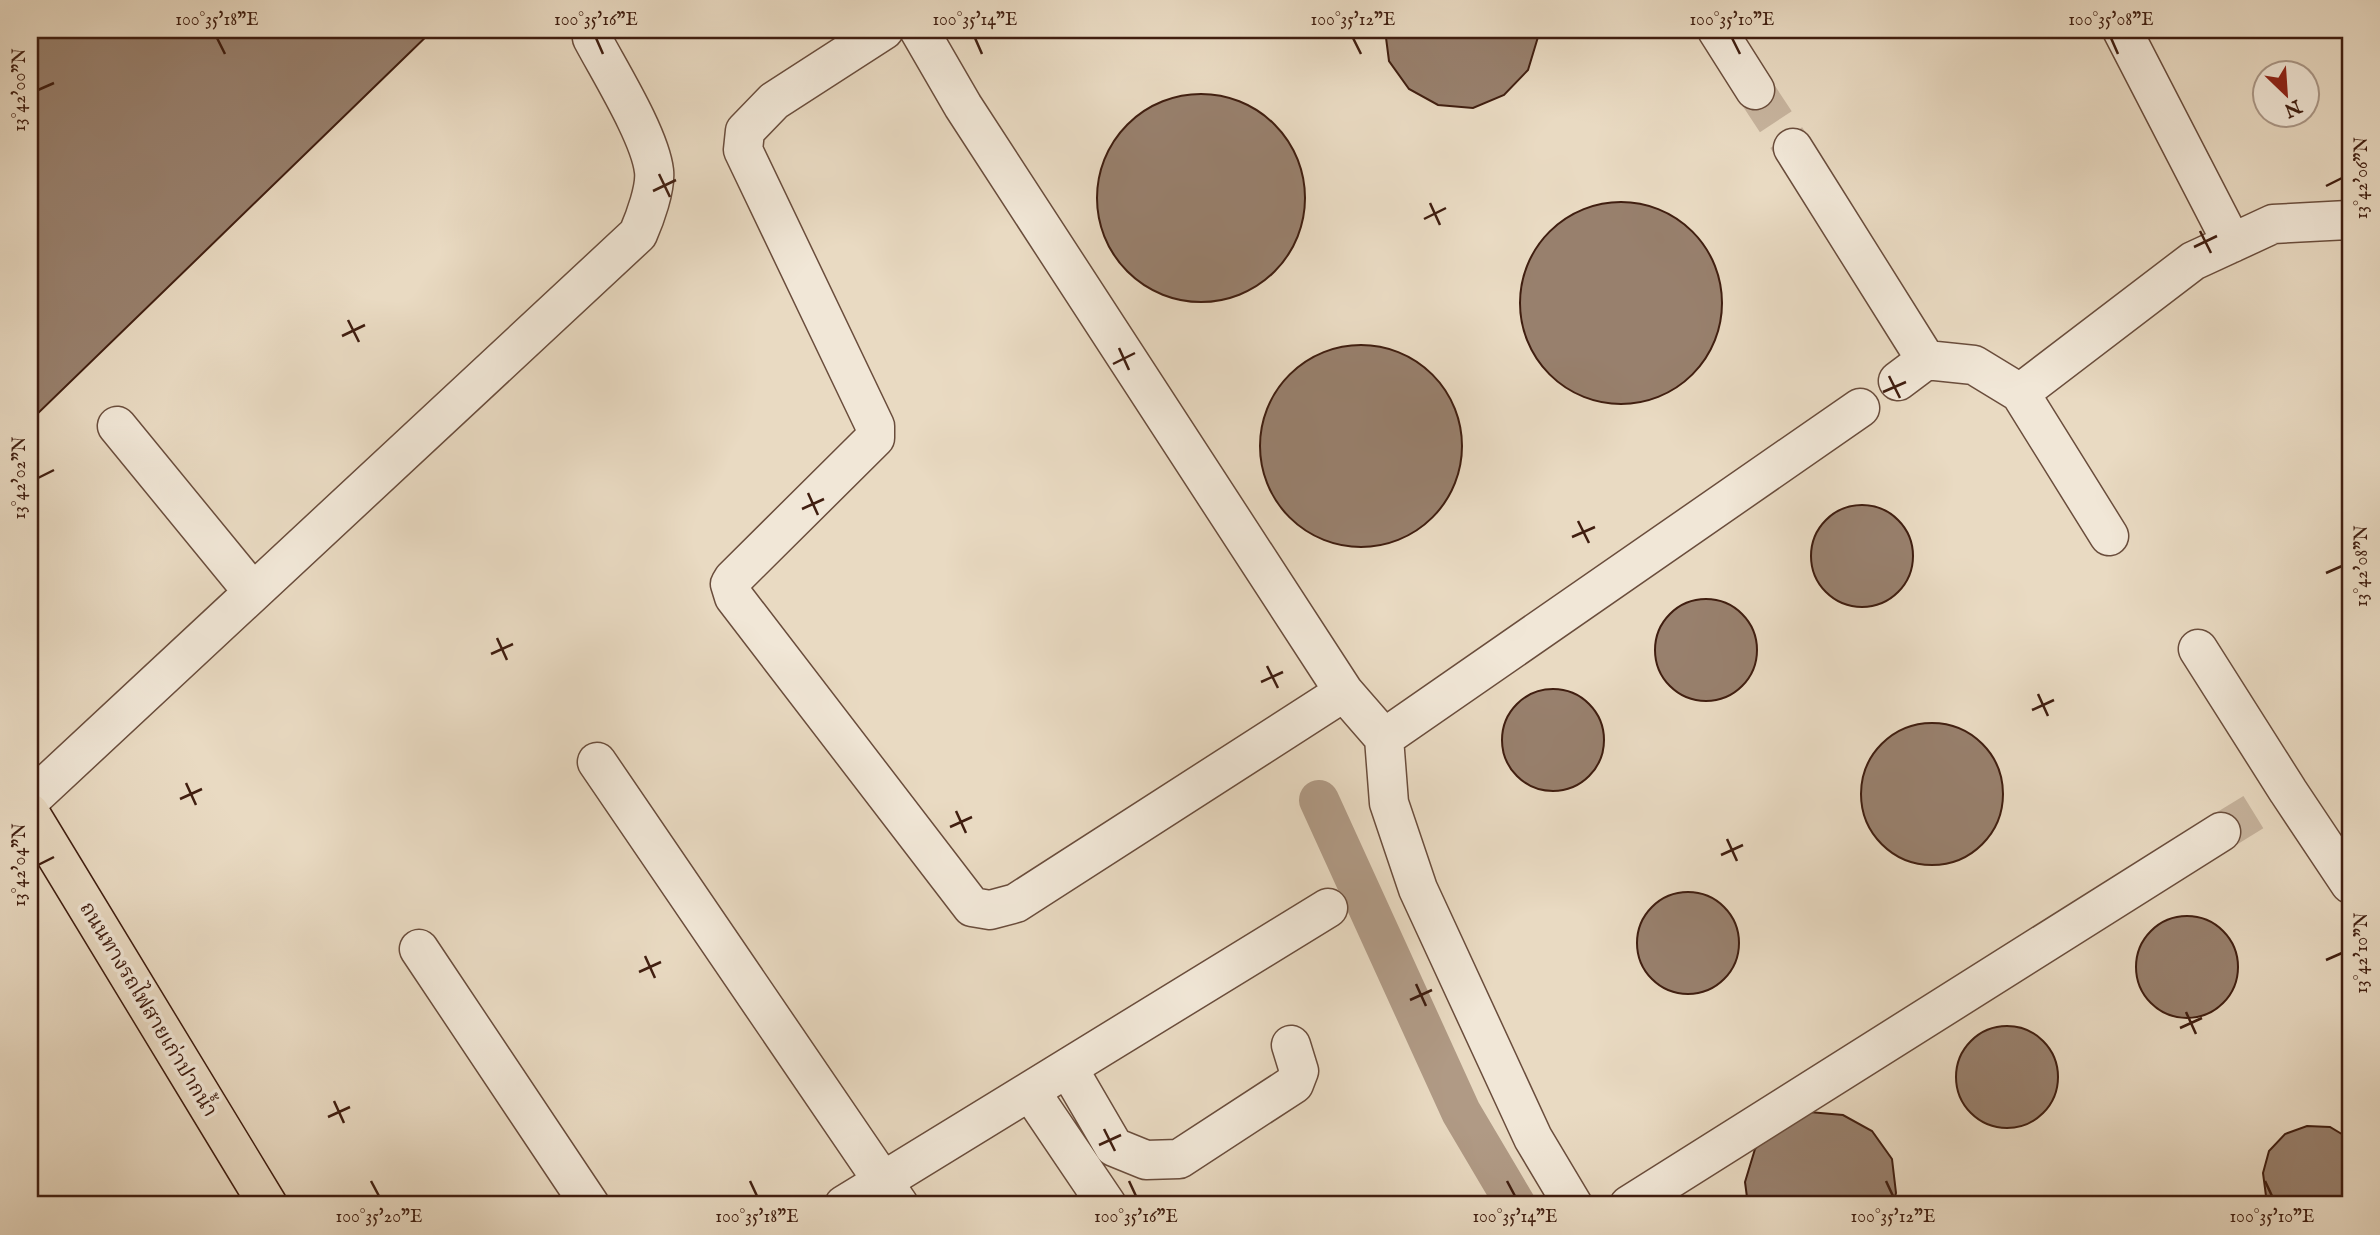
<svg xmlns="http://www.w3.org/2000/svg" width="2380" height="1235" font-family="'IM FELL English','Noto Serif Thai',serif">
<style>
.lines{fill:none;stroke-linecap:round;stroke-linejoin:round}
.canal{stroke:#b09a85;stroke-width:40}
.building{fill:#98806d;stroke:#401e10;stroke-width:2}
.minor-tunnel{stroke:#c7b49e;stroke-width:38;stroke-dasharray:38 19;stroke-linecap:butt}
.minor-casing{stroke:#6a4d3c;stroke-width:41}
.major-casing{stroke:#401e10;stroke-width:41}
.minor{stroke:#f1e7d7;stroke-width:38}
.major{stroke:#e9dac2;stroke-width:38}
.ticks{fill:none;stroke:#401e10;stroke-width:2.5}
.labels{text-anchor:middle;stroke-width:7;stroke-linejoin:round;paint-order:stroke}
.street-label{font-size:21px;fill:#401e10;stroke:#f1e7d7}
.neatline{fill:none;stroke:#401e10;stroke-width:2.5}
.ticks-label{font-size:18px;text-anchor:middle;fill:#401e10}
</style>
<rect width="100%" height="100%" fill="#e9dac2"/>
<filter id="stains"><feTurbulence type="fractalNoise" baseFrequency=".00286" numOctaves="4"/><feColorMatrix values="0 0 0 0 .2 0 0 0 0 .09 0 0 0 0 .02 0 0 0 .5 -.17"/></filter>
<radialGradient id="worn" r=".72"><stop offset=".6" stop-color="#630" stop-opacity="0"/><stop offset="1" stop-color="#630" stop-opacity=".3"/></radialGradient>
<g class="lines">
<path class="canal" d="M1319,800L1461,1112L1516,1205"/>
</g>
<path class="building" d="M30,30H433L30,421Z
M1385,30H1537L1538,37L1528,70L1504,95L1473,108L1438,105L1409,89L1389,61Z
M1097 198a104 104 0 1 1 208 0a104 104 0 1 1-208 0Z
M1520 303a101 101 0 1 1 202 0a101 101 0 1 1-202 0Z
M1260 446a101 101 0 1 1 202 0a101 101 0 1 1-202 0Z
M1811 556a51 51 0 1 1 102 0a51 51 0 1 1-102 0Z
M1655 650a51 51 0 1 1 102 0a51 51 0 1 1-102 0Z
M1502 740a51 51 0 1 1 102 0a51 51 0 1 1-102 0Z
M1861 794a71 71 0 1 1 142 0a71 71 0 1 1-142 0Z
M1637 943a51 51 0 1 1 102 0a51 51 0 1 1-102 0Z
M2136 967a51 51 0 1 1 102 0a51 51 0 1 1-102 0Z
M1956 1077a51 51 0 1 1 102 0a51 51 0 1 1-102 0Z
M1809,1112L1843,1115L1872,1131L1892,1159L1896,1193L1893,1205H1748L1745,1182L1755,1149L1777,1125Z
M2307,1126L2330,1127L2350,1139V1205H2272L2266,1196L2263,1173L2269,1151L2285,1134Z"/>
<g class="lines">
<path class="minor-tunnel" d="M1755,90L1793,148
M2221,832L2265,805"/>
<defs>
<path id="minor" d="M884,30L774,101L745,131L743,150L875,426V438L733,579L730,584L734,597L972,907L990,910L1016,903L1344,692
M919,30L963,106L1344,692L1384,738
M1717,30L1755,90
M2122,30L2232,243
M1793,148L1926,360
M1898,381L1926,360L1974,365L2020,393L2109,536
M2020,393L2193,261L2273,224L2348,220L2350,222
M117,426L253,592
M2198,649L2288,791L2350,884
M597,762L899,1205
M30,800L638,234C645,218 656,188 654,171C650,136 610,72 592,38
M419,949L590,1205
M1068,1068L1114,1147L1146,1160L1179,1159L1294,1084L1299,1071L1291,1045
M1030,1091L1107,1205
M844,1205L1328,908
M1573,1205L1533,1138L1418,889L1389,803L1384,738L1860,408
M1629,1205L2221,832"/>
<path id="major" d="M30,813L268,1205"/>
</defs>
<use href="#minor" class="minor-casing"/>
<use href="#major" class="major-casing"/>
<use href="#minor" class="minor"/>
<use href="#major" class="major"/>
</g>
<path class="ticks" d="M217,38L225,54M596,38L603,54M975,38L982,54M1353,38L1361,54M1732,38L1740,54M2111,38L2118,54M38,90L54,83M659,174L670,197M2326,186L2342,178M653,191L676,180M1430,203L1440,225M1424,219L1446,208M2200,231L2211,253M2194,247L2217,236M348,320L359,342M342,336L365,325M1119,348L1129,370M1113,364L1135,353M1889,376L1900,398M1883,392L1906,382M38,478L54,470M808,493L818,515M802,509L824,499M1578,521L1589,543M1572,537L1595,527M2326,573L2342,566M497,638L507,660M491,654L513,644M1267,666L1278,688M1261,682L1283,672M2038,694L2048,716M2032,710L2054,700M186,783L196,805M180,799L202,789M956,811L966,833M950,827L972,817M1727,839L1737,861M1721,855L1743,845M38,865L54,857M645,956L655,978M2326,960L2342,953M639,972L661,962M1416,984L1426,1006M1410,1000L1432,990M2186,1012L2196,1034M2180,1028L2202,1018M334,1101L344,1123M328,1117L350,1107M1104,1129L1115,1151M1099,1145L1121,1135M371,1181L379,1196M750,1181L757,1196M1129,1181L1136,1196M1507,1181L1515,1196M1886,1181L1893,1196M2265,1181L2272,1196"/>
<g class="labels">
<g class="street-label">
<text transform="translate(149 1009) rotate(59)" y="7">ถนนทางรถไฟสายเก่าปากน้ำ</text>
</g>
</g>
<rect width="2380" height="1235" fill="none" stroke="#e9dac2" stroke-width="77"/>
<g transform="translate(2286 94) rotate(155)"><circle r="33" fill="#f1e7d7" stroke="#aa9787" stroke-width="2"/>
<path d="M0-5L12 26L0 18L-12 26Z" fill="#8f2418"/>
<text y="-10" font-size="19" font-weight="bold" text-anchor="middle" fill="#401e10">N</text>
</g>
<rect x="38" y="38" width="2304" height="1158" class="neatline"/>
<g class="ticks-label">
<text x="217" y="25">100°35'18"E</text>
<text x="596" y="25">100°35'16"E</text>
<text x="975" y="25">100°35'14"E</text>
<text x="1353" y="25">100°35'12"E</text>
<text x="1732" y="25">100°35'10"E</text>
<text x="2111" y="25">100°35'08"E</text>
<text transform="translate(19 90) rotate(-90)" y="6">13°42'00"N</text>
<text transform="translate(2361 178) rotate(-90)" y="6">13°42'06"N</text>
<text transform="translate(19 478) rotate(-90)" y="6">13°42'02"N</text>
<text transform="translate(2361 566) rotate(-90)" y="6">13°42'08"N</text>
<text transform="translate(19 865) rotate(-90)" y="6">13°42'04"N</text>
<text transform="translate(2361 953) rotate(-90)" y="6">13°42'10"N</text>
<text x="379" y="1222">100°35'20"E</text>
<text x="757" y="1222">100°35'18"E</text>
<text x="1136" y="1222">100°35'16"E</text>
<text x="1515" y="1222">100°35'14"E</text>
<text x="1893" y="1222">100°35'12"E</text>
<text x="2272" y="1222">100°35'10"E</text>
</g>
<rect width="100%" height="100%" filter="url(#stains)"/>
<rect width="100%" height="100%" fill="url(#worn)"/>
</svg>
